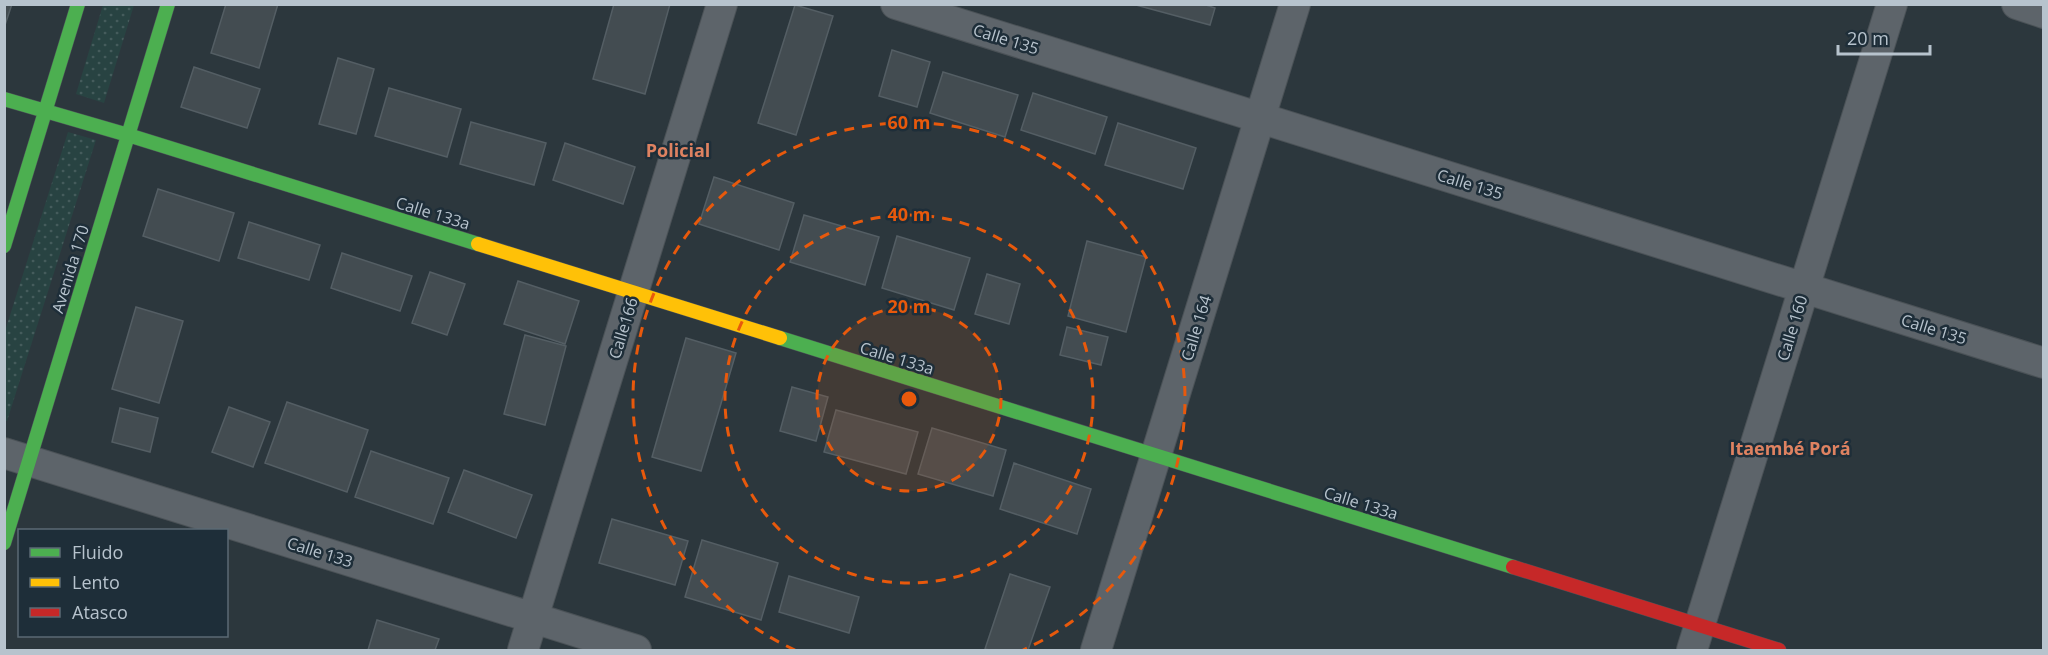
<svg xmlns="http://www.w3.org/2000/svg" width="2048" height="655" font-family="'Open Sans',sans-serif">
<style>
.grass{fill:url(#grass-dots)}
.building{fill:#434c51;stroke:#545e64;stroke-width:1.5}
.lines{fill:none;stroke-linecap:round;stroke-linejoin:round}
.street-casing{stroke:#4b5257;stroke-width:32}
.fast-casing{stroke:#4b5257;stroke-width:15}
.slow-casing{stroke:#4b5257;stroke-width:15}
.jam-casing{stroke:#4b5257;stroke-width:15}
.street{stroke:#5d646a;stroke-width:30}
.fast{stroke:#4caf50;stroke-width:14}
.slow{stroke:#ffc107;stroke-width:14}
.jam{stroke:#c62828;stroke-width:14}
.ring{fill:none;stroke:#e8590c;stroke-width:3;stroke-dasharray:10 8}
.labels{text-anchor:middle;stroke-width:5;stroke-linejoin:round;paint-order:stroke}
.street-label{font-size:16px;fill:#b7c3cd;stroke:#1e2e39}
.neighbourhood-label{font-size:18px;font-weight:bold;fill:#de8261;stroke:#1e2e39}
.centre{fill:#e8590c;stroke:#1e2e39;stroke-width:3}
.ring-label{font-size:18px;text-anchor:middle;font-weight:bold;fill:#e8590c;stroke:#1e2e39;stroke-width:5;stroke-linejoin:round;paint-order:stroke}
</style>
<defs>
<pattern id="grass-dots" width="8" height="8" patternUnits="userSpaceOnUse" patternTransform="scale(1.5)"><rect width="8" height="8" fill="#284342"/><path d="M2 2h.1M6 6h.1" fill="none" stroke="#455c5c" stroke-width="1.8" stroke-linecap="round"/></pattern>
</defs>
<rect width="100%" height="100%" fill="#2c373d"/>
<path class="grass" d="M103,5H134L104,103L76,94Z
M68,132L96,140L7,421H5V331Z"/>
<path class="building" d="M4,4H12L4,28Z
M226,4H278L259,68L211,53Z
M614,4H670L645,94L593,79Z
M1203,4L1215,8L1210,25L1136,5Z
M795,5L833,16L796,135L758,123Z
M892,50L930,62L917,107L879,96Z
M338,58L374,69L356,134L319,124Z
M194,67L260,89L247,128L181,107Z
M943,72L1018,95L1005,137L930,113Z
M389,88L461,109L447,157L375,136Z
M1033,93L1107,117L1095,154L1021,130Z
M471,122L546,143L534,185L460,164Z
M1118,123L1196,148L1183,189L1105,165Z
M565,143L635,167L623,204L553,180Z
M714,177L794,203L779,250L699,224Z
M158,189L234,213L219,261L143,236Z
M804,215L879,237L865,285L790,262Z
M249,222L320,245L309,280L238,258Z
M897,236L970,258L954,310L882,288Z
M1087,241L1146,257L1126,332L1068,316Z
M342,253L412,276L400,311L331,288Z
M430,272L465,284L447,335L412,323Z
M987,274L1020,284L1009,324L975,314Z
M518,281L579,301L565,344L504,324Z
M136,307L183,321L159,403L112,389Z
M1067,327L1108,337L1101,365L1060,355Z
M525,335L566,346L545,425L504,414Z
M686,338L736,353L701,471L652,457Z
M792,387L828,397L816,441L780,431Z
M287,402L368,430L347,492L265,463Z
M229,407L270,422L253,467L212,452Z
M120,408L158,418L150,452L112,442Z
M836,410L918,432L906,474L824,452Z
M932,428L1006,450L993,496L918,474Z
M371,451L449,478L433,524L355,497Z
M1014,463L1091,489L1077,534L1000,509Z
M464,470L532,495L516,538L448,512Z
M612,519L688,541L675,585L599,563Z
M702,540L778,563L761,620L685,597Z
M1010,574L1050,587L1028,650H990L985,649Z
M789,576L859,597L849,633L779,612Z
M377,620L439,639L435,650H368Z"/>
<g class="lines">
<defs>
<path id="street" d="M896,4L2044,363
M2017,4L2044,13
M4,453L636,650
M523,650L722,4
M1096,650L1295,4
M1692,650L1892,4"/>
<path id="fast" d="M4,99L128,135L478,244
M4,246L78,4
M780,338L1513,567
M4,543L168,4"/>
<path id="slow" d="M478,244L780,338"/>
<path id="jam" d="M1513,567L1779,650"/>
</defs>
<use href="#street" class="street-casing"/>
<use href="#fast" class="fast-casing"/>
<use href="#slow" class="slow-casing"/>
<use href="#jam" class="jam-casing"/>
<use href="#street" class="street"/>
<use href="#fast" class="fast"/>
<use href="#slow" class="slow"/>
<use href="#jam" class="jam"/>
</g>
<circle cx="909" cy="399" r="92" fill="#e8590c" fill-opacity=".12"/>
<g class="ring">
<circle cx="909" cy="399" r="92"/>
<circle cx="909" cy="399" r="184"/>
<path d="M795 650A276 276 0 1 1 1023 650"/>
</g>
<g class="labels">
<g class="street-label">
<text transform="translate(1006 39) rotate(17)" y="6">Calle 135</text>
<text transform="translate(1470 184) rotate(17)" y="6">Calle 135</text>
<text transform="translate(433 213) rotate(17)" y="6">Calle 133a</text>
<text transform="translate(70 269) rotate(-73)" y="6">Avenida 170</text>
<text transform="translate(623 328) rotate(-73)" y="6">Calle166</text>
<text transform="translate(1196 328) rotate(-73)" y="6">Calle 164</text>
<text transform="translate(1792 328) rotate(-73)" y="6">Calle 160</text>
<text transform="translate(1934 329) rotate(17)" y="6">Calle 135</text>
<text transform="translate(897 358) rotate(17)" y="6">Calle 133a</text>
<text transform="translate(1361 503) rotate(17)" y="6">Calle 133a</text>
<text transform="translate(320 552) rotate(17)" y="6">Calle 133</text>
</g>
<g class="neighbourhood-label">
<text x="678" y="157">Policial</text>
<text x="1790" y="455">Itaembé Porá</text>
</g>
</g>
<circle cx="909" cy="399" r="9" class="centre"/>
<g class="ring-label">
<text x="909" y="129">60 m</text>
<text x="909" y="221">40 m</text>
<text x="909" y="313">20 m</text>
</g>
<rect width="2048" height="655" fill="none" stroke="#b7c3cd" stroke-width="12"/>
<rect x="18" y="529" width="210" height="108" fill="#1e2e39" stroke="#5b6a74" stroke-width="1.5"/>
<rect x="30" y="548" width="30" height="9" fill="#4caf50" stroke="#5b6a74" stroke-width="1.5"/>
<text x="72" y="559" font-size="18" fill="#b7c3cd">Fluido</text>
<rect x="30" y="578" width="30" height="9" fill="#ffc107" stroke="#5b6a74" stroke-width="1.5"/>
<text x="72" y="589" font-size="18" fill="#b7c3cd">Lento</text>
<rect x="30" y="608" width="30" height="9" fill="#c62828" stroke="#5b6a74" stroke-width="1.5"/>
<text x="72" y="619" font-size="18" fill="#b7c3cd">Atasco</text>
<path d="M1838 45v9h92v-9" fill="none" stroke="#b7c3cd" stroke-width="3"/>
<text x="1847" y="45" font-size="18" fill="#b7c3cd" stroke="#1e2e39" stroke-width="4.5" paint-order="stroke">20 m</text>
</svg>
